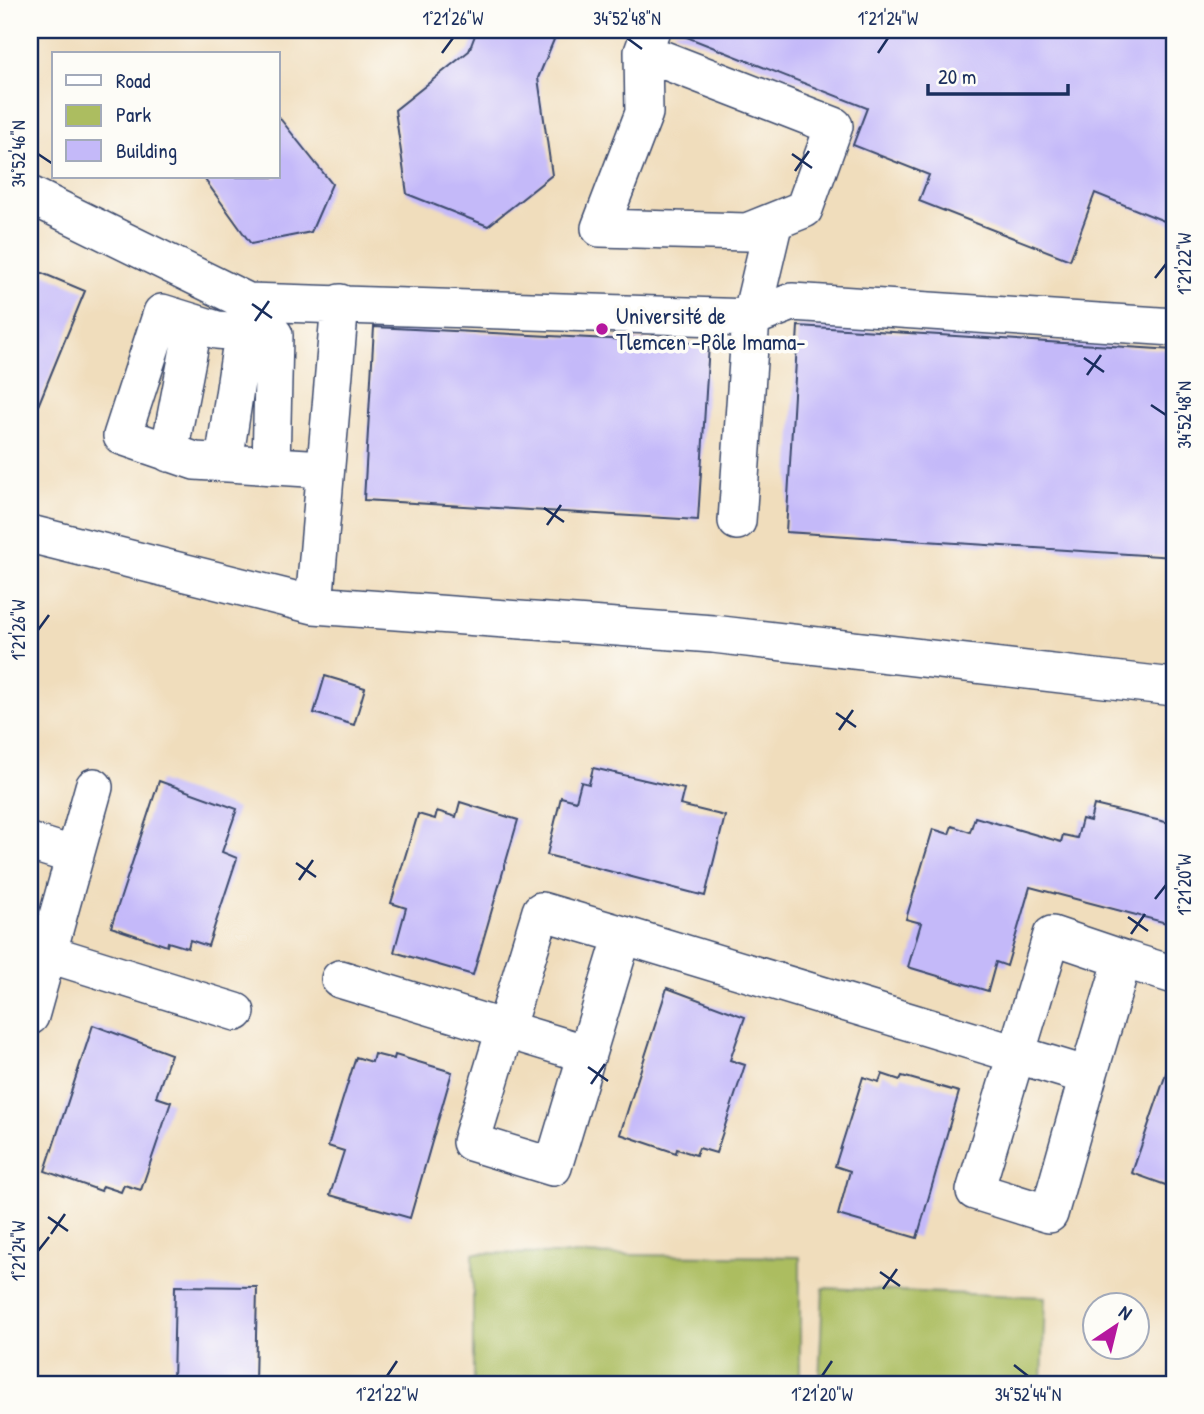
<svg xmlns="http://www.w3.org/2000/svg" width="1204" height="1414" font-family="'Patrick Hand',sans-serif">
<style>
.green{fill:#acbd60;stroke:#64765f;stroke-width:2}
.building{fill:#c4b9f9}
.lines{fill:none;stroke-linecap:round;stroke-linejoin:round}
.minor-casing{stroke:#3b496c;stroke-width:40}
.minor{stroke:#fff;stroke-width:37}
.ticks{fill:none;stroke:#1b2f5e;stroke-width:2.5}
.poi-dot{fill:#b5179e;stroke:#fdfcf7;stroke-width:2.5}
.labels{text-anchor:middle;stroke-width:7;stroke-linejoin:round;paint-order:stroke}
.poi-label{font-size:23px;fill:#1b2f5e;stroke:#fdfcf7;text-anchor:start}
.neatline{fill:none;stroke:#1b2f5e;stroke-width:2.5}
.ticks-label{font-size:18px;text-anchor:middle;fill:#1b2f5e}
</style>
<rect width="100%" height="100%" fill="#fdfcf7"/>
<filter id="ink" filterUnits="userSpaceOnUse"><feTurbulence type="fractalNoise" baseFrequency=".0143" numOctaves="2"/><feDisplacementMap in="SourceGraphic" scale="14" xChannelSelector="R" yChannelSelector="G"/><feConvolveMatrix kernelMatrix="1 2 1 2 8 2 1 2 1" color-interpolation-filters="sRGB"/></filter>
<filter id="wash" filterUnits="userSpaceOnUse"><feTurbulence type="fractalNoise" baseFrequency=".00686" numOctaves="4" result="noise"/><feDisplacementMap in="SourceGraphic" scale="28" xChannelSelector="R" yChannelSelector="G"/><feGaussianBlur stdDeviation="1.57" result="paint"/><feColorMatrix in="noise" values="0 0 0 0 0 0 0 0 0 0 0 0 0 0 0 0 0 1.4 0 .05"/><feComposite in="paint" operator="in"/></filter>
<g filter="url(#wash)">
<rect width="100%" height="100%" fill="#f0ddbc"/>
<path class="green" d="M473,1253L800,1257V1384H473Z
M823,1288L1045,1297L1042,1384H819Z"/>
<g id="blocks">
<path class="building" d="M477,30H558L538,78L552,175L488,226L407,194L395,110L469,51Z
M675,30H1174V225L1095,193L1070,260L919,201L929,175L853,145L867,108L674,32Z
M278,116L332,184L311,232L251,244L203,177H278Z
M30,268L85,291L31,423H30Z
M798,326L1174,350V557L786,532Z
M374,327L709,344L698,520L364,500Z
M325,676L365,688L354,725L314,713Z
M593,768L684,789L680,805L725,816L705,896L547,855L561,797L576,801L581,782L589,784Z
M159,781L237,809L222,852L237,858L208,946L190,940L188,948L168,942L167,946L111,927Z
M460,802L518,820L473,975L394,952L406,908L391,903L418,814L435,819L437,811L456,817Z
M1094,805L1174,824V925L1030,887L1007,966L996,962L988,991L908,967L921,923L906,919L933,829L949,834L952,826L970,832L975,817L1061,842L1063,835L1077,838L1082,819L1090,821Z
M667,988L745,1017L730,1060L745,1065L716,1153L699,1148L696,1155L677,1149L676,1153L620,1134Z
M93,1025L171,1054L156,1097L171,1102L141,1190L124,1185L121,1192L103,1186L101,1191L45,1171Z
M374,1054L394,1059L395,1055L452,1072L410,1218L330,1195L344,1151L328,1146L356,1057L372,1062Z
M1168,1068L1174,1069V1188L1132,1173Z
M882,1074L900,1080L902,1076L959,1092L917,1238L838,1215L850,1171L835,1166L863,1077L879,1082Z
M175,1286L257,1287L255,1384H173Z"/>
</g>
</g>
<g filter="url(#ink)">
<use href="#blocks" fill-opacity="0" stroke="#3b496c" stroke-width="2"/>
<g class="lines">
<defs>
<path id="minor" d="M643,52L834,126L804,209L747,232L600,228L644,113L643,52L651,30
M30,195L248,302L751,318L792,302L1174,327
M169,453L194,323
M224,462L247,308
M271,466L274,335L217,330L162,313L122,436L195,461L324,469
M737,521L751,318L774,221
M30,534L314,605L713,634L1174,687
M314,605L340,303
M30,842L75,856
M30,948L236,1012
M340,979L587,1054L623,935L1088,1076L1123,959L1174,975
M30,1016L94,787
M587,1054L553,1167L471,1142L541,911L623,935
M1088,1076L1049,1214L975,1191L1052,935L1123,959"/>
</defs>
<use href="#minor" class="minor-casing"/>
<use href="#minor" class="minor"/>
</g>
</g>
<path class="ticks" d="M627,38L642,49M442,53L453,38M878,53L888,38M38,154L53,164M792,154L812,168M795,171L809,151M1155,278L1166,264M252,304L272,318M255,321L269,301M1084,358L1104,372M1087,375L1101,355M1151,405L1166,415M544,508L564,522M547,525L561,505M38,630L49,615M836,713L856,727M839,730L853,710M296,863L316,877M299,880L313,860M1155,899L1166,885M1128,917L1148,931M1131,934L1145,914M588,1067L608,1081M591,1084L605,1064M48,1217L68,1231M51,1234L65,1214M38,1251L49,1237M880,1272L900,1286M883,1289L897,1269M1014,1365L1028,1376M387,1376L397,1361M822,1376L832,1361"/>
<circle class="poi-dot" cx="602" cy="329" r="7"/>
<g class="labels">
<g class="poi-label">
<text x="616" y="324">Université de<tspan x="616" dy="26">Tlemcen -Pôle Imama-</tspan></text>
</g>
</g>
<rect width="1204" height="1414" fill="none" stroke="#fdfcf7" stroke-width="77"/>
<rect x="52" y="52" width="228" height="126" fill="#fdfcf7" stroke="#a3aaba" stroke-width="2"/>
<rect x="66" y="75" width="35" height="10" fill="#ffffff" stroke="#a3aaba" stroke-width="2"/>
<text x="116" y="88" font-size="21" fill="#1b2f5e">Road</text>
<rect x="66" y="105" width="35" height="21" fill="#acbd60" stroke="#a3aaba" stroke-width="2"/>
<text x="116" y="122" font-size="21" fill="#1b2f5e">Park</text>
<rect x="66" y="140" width="35" height="21" fill="#c4b9f9" stroke="#a3aaba" stroke-width="2"/>
<text x="116" y="158" font-size="21" fill="#1b2f5e">Building</text>
<g transform="translate(1116 1326) rotate(35)"><circle r="33" fill="#fdfcf7" stroke="#a3aaba" stroke-width="2"/>
<path d="M0-5L12 26L0 18L-12 26Z" fill="#b5179e"/>
<text y="-10" font-size="19" font-weight="bold" text-anchor="middle" fill="#1b2f5e">N</text>
</g>
<path d="M928 84v10h140v-10" fill="none" stroke="#1b2f5e" stroke-width="3.5"/>
<text x="938" y="84" font-size="21" fill="#1b2f5e" stroke="#fdfcf7" stroke-width="5" paint-order="stroke">20 m</text>
<rect x="38" y="38" width="1128" height="1338" class="neatline"/>
<g class="ticks-label">
<text x="453" y="25">1°21'26"W</text>
<text x="627" y="25">34°52'48"N</text>
<text x="888" y="25">1°21'24"W</text>
<text transform="translate(19 154) rotate(-90)" y="6">34°52'46"N</text>
<text transform="translate(1185 264) rotate(-90)" y="6">1°21'22"W</text>
<text transform="translate(1185 415) rotate(-90)" y="6">34°52'48"N</text>
<text transform="translate(19 630) rotate(-90)" y="6">1°21'26"W</text>
<text transform="translate(1185 885) rotate(-90)" y="6">1°21'20"W</text>
<text transform="translate(19 1251) rotate(-90)" y="6">1°21'24"W</text>
<text x="387" y="1401">1°21'22"W</text>
<text x="822" y="1401">1°21'20"W</text>
<text x="1028" y="1401">34°52'44"N</text>
</g>
</svg>
